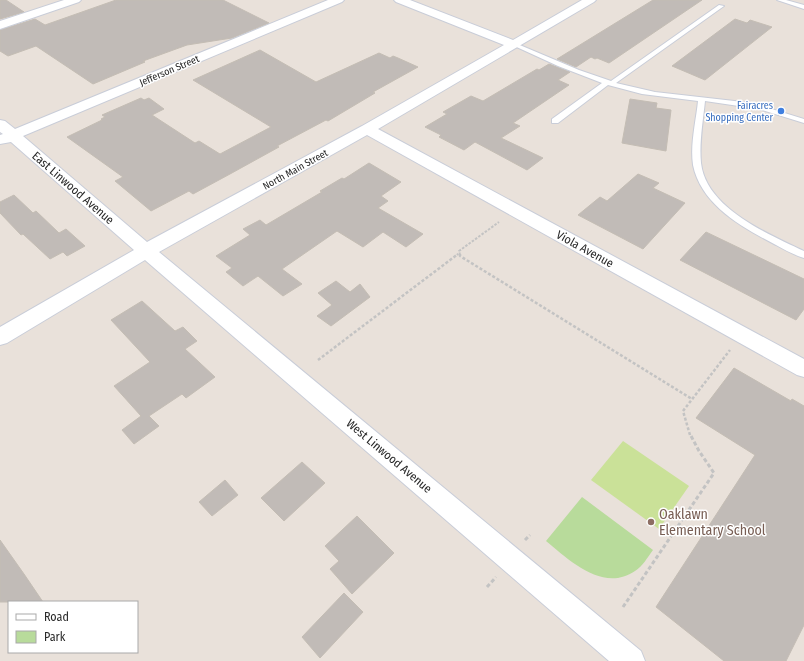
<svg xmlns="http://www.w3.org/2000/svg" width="804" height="661" font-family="'Fira Sans Condensed',sans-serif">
<rect width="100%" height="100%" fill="#e9e1da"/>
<path fill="#b8db9b" d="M 582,497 L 653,550 C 647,558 643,566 635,571 C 603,593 569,560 546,541 Z"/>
<polygon fill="#cae198" points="623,441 689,486 659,529 591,480"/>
<g fill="#c1bbb7" stroke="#c4bdb4">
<polygon points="0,0 6,0 24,12 0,19"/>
<polygon points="116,0 223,0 269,23 232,38 187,45 143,61 145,62 93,84 36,46 8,56 0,51 0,30 35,19 45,25"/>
<polygon points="653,0 702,0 609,63 597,58 595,59 591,57 576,67 557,59"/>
<polygon points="735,19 747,23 750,20 772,27 705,80 672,66"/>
<polygon points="260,50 316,82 379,53 390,58 393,56 398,58 418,67 373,92 375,93 328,121 326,120 277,146 279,147 230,174 193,194 189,191 151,211 115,181 123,177 67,137 102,120 101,119 105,117 102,115 141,98 144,100 149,98 164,109 152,115 195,143 199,141 220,154 271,127 193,80"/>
<polygon points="549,64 570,72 558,80 569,85 513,123 520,126 501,138 543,158 527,170 475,142 464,150 439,137 441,135 425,127 447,114 443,112 471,96 483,101 537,69 539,70"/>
<polygon points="630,99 657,103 656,108 671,110 666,151 622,143"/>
<polygon points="369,163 401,182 381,196 388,201 378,208 423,234 406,247 383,232 363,247 337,231 282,269 302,284 283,296 258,276 243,286 226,272 232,268 216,256 250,235 243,229 260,220 266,225 322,192 320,191 342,178 344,179"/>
<polygon points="638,174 659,183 653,188 685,203 643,249 578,215 600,197 607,201"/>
<polygon points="14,195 33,213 36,211 59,233 66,229 85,246 67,256 63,252 50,259 23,234 21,235 0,213 0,202"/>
<polygon points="706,232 804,279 804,309 796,320 680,260"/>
<polygon points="336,281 350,292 360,284 370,297 331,326 317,316 332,305 318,293"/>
<polygon points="142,301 175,331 183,327 197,341 185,349 215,377 186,398 182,394 149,416 159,426 134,444 122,430 141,416 114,386 150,362 111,320"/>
<polygon points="734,368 791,401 792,399 804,406 804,625 786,661 724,661 656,607 755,455 696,418"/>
<polygon points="302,462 325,483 284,521 261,498"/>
<polygon points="225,480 238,495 212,516 199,502"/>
<polygon points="357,516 394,553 352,594 330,569 339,561 325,546"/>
<polygon points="0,540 24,574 43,602 0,602"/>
<polygon points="344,593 363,612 320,658 302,637"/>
</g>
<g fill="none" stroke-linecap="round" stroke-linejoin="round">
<defs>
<g id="service">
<polygon points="777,0 786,0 804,5 804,9"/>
<path d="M 719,5 L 724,6 L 616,83 L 655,92 L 752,103 L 804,119 L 804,123 L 759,109 L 705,101 C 703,121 699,143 701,163 C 706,208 768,234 804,251 L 804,258 C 794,255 785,250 776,245 C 743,228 701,205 693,165 C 690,144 696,121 698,101 L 642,94 L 608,85 L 558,123 L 552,123 L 552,119 L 602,83 L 558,66 L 510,44 L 515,43 L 579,70 L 611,81 Z"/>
</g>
<g id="minor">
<polygon points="64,0 81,0 79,2 0,29 0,21"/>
<polygon points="328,0 344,0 342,2 23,136 147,242 362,126 504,45 396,2 394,0 410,0 513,40 582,0 596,0 594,2 378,129 804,359 804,377 797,375 367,135 159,252 641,651 645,661 609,661 145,260 7,343 0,345 0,327 134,250 11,142 0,144 0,135 3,134 0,132 0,120 5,121 15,129"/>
</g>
</defs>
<use href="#service" stroke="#c9cdd8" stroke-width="2"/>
<use href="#minor" stroke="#c9cdd8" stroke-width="2"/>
<g stroke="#c3c3c3" stroke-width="2" stroke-dasharray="2.5 1.5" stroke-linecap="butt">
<polyline points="457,255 458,254"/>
<polyline points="460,255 459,251 499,222"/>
</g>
<g stroke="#c3c3c3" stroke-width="2.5" stroke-dasharray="3 2" stroke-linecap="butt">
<polyline points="460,254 460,256 692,399"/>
<polyline points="318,360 458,254"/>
<polyline points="690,435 683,411 730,350"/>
</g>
<g stroke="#c3c3c3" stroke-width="3" stroke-dasharray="4 2.5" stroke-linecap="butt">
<polyline points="525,540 530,535"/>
<polyline points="487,587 496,577"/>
<polyline points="623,607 714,473 699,451 690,434"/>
</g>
<use href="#service" fill="#fff" fill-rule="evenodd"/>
<use href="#minor" fill="#fff" fill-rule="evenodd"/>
</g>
<circle fill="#3f7fe0" stroke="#fff" stroke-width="1.5" cx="781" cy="111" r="4"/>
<circle fill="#8d6e63" stroke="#fff" stroke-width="1.5" cx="651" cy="522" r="4"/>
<g text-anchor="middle" stroke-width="3" stroke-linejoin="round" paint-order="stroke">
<g font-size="10" fill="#282828" stroke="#fff">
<text transform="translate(169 70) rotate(-23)" y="4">Jefferson Street</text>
<text transform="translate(295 169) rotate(-29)" y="4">North Main Street</text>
</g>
<g font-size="10" fill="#366cbe" stroke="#fff" text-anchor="end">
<text x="773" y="109">Fairacres<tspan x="773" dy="12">Shopping Center</tspan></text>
</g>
<g font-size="12" fill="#282828" stroke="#fff">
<text transform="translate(73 188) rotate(41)" y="4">East Linwood Avenue</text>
<text transform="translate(585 249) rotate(29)" y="4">Viola Avenue</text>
<text transform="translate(389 456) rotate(40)" y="4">West Linwood Avenue</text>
</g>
<g font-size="14" fill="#785e54" stroke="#fff" text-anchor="start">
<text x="659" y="519">Oaklawn<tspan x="659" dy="16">Elementary School</tspan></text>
</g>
</g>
<rect x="8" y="601" width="130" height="52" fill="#ffffff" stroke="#a9a9a9"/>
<rect x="16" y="614" width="20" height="6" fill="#ffffff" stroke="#a9a9a9"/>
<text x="44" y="621" font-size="12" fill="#282828">Road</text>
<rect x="16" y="631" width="20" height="12" fill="#b8db9b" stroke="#a9a9a9"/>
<text x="44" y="641" font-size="12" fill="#282828">Park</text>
</svg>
